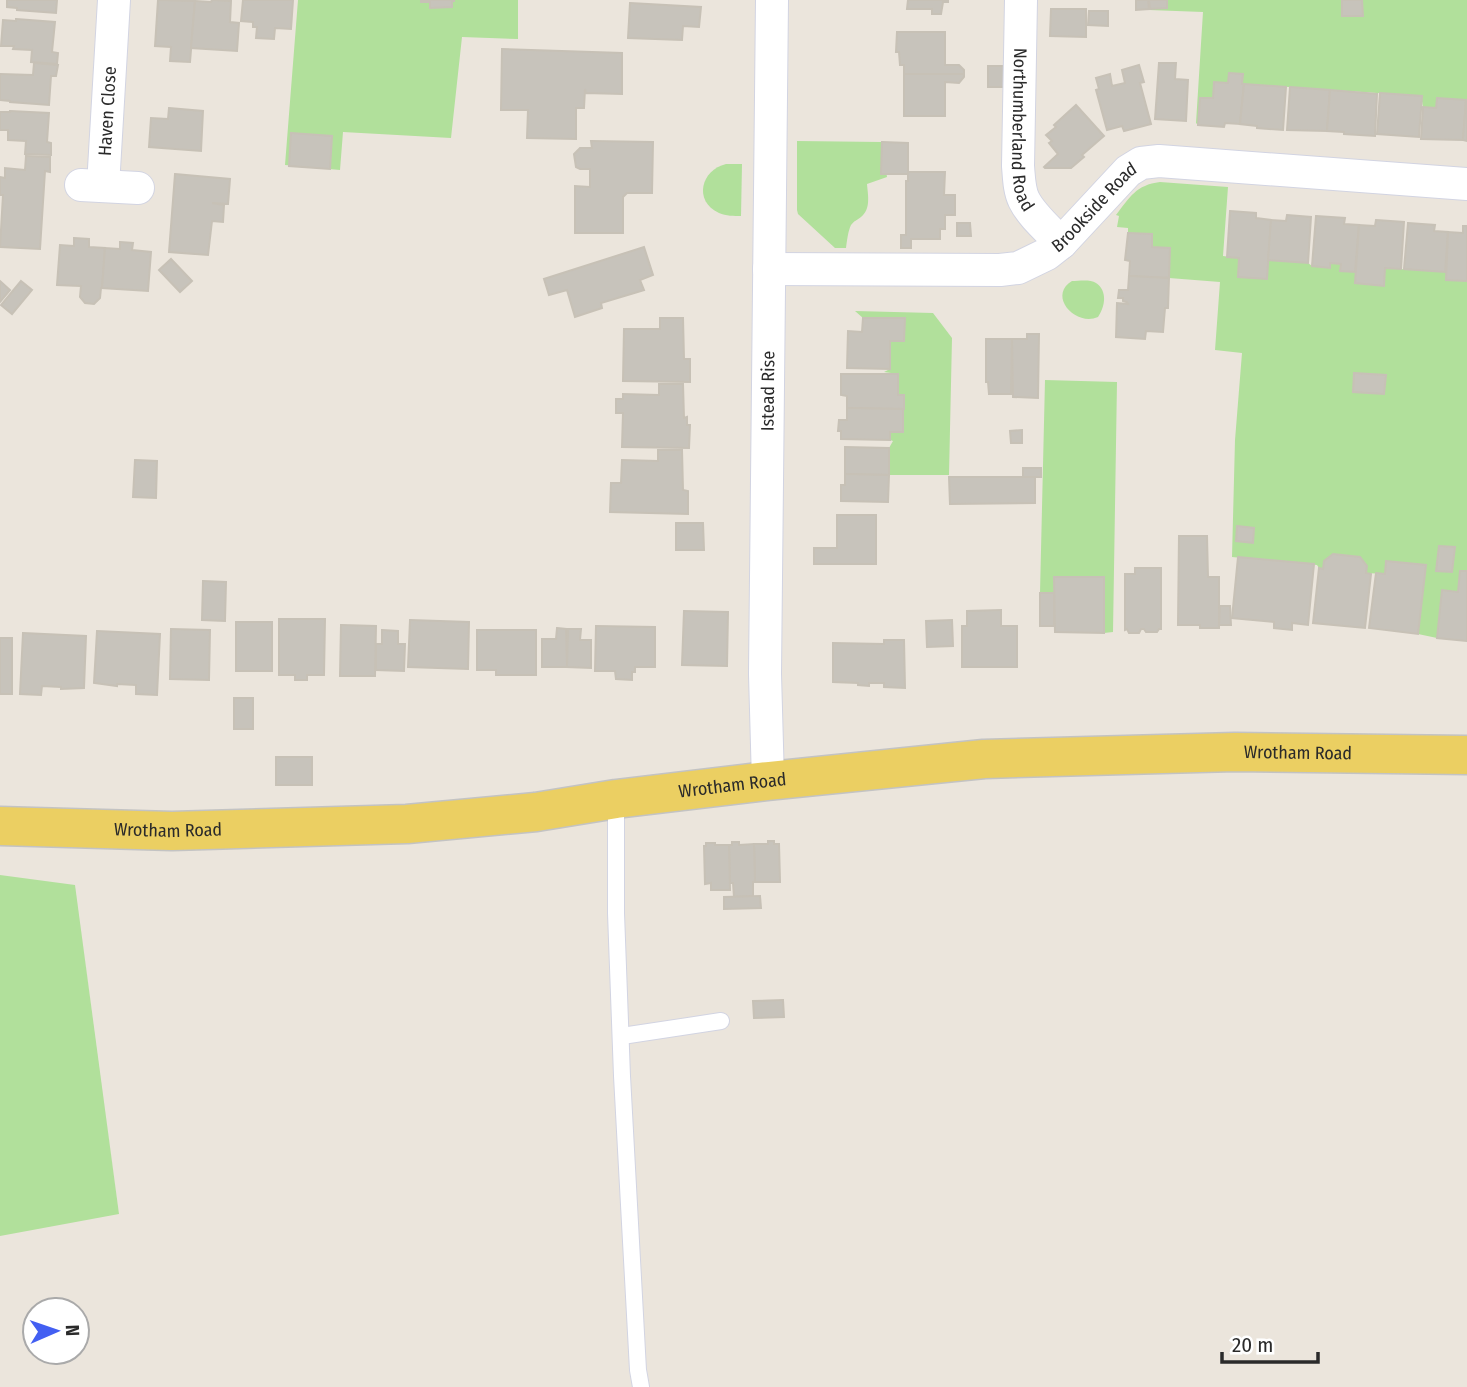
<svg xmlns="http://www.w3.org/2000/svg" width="1467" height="1387" font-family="'Fira Sans Condensed',sans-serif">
<rect width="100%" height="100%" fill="#ebe5dc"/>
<g fill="#b1e09b">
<polygon points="298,0 421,0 421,2 430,2 431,8 452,7 452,1 454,0 518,0 518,39 462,37 451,138 343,132 340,170 285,165"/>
<polygon points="1149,0 1467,0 1467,100 1437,98 1436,108 1423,107 1421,96 1244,84 1242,84 1243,74 1229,73 1228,83 1214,82 1213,98 1200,98 1198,125 1196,123 1203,12 1149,10"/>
<path d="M 797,141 L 882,142 L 887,177 L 867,184 C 868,196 871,209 861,217 C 856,221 855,220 851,225 C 848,231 847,241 846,248 L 835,248 L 798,214 L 797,210 Z"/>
<path d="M 726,164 L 742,164 L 741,216 C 734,216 726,216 719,213 C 693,201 701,170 726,164 Z"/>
<path d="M 1160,182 L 1228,187 L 1223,256 L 1239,258 L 1238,277 L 1266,279 L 1268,260 L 1308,263 L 1312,266 L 1329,268 L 1330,263 L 1341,264 L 1341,271 L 1355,272 L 1357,265 L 1356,283 L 1383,286 L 1385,268 L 1447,272 L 1446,280 L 1467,281 L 1467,571 L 1460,571 L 1458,592 L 1442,590 L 1437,638 L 1418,634 L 1426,566 L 1386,561 L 1385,574 L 1366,573 L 1367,566 L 1360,557 L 1333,554 L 1324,561 L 1323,569 L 1319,568 L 1317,565 L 1232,557 L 1235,440 L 1242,353 L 1215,350 L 1220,282 L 1169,278 L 1170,249 L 1152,247 L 1152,234 L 1128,233 L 1128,228 L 1117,227 L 1119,216 L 1116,215 C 1130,197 1136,185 1160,182 Z"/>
<path d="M 1072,281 C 1079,281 1090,279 1096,283 C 1108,291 1105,307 1098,317 C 1076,327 1047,296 1072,281 Z"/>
<polygon points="855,311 933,313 952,338 949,475 889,475 889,448 893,441 890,440 890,432 903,432 904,396 898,395 898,374 884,372 890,369 890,341 904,341 905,319 863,318"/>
<polygon points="1045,380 1117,382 1113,632 1104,633 1104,577 1054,578 1054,593 1040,593"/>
<polygon points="0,875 75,885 119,1214 0,1236"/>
</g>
<g fill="#c7c3bb" stroke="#c7c1b6" stroke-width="2">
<polygon points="7,0 57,0 56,13 17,10 17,8 7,7"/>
<polygon points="158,0 195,1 190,62 170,61 171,47 155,46"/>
<polygon points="212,0 231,1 230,22 239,23 237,51 191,48 195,1 211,2"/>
<polygon points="243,0 293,0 291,29 275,28 274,39 256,38 257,27 253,27 253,22 241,21"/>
<polygon points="421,0 454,0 454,1 452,1 452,7 430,8 430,2 421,2"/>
<polygon points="908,0 948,0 948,2 943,2 941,14 932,14 932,9 907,9"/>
<polygon points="1136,0 1148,0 1149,9 1136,10"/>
<polygon points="1149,0 1167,0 1167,8 1150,9"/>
<polygon points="1342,0 1362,0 1363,16 1342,16"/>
<polygon points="630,3 701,7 699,27 683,26 682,40 628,38"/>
<polygon points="1051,9 1086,9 1086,37 1050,36"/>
<polygon points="1089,11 1108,11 1108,26 1088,25"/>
<polygon points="16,19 55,22 52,52 58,53 57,64 31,62 32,50 13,49 14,46 1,46 3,20 16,21"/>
<polygon points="897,32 945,32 945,65 959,65 964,70 964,74 904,74 904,65 900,65 899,52 896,52"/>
<polygon points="502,49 622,53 622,94 586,93 585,89 584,108 576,108 576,139 527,138 528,110 501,110"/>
<polygon points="34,63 58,65 56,76 51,76 49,105 10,102 10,101 0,100 0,74 33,75"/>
<polygon points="1159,63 1176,63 1175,79 1188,80 1186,121 1155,119"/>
<polygon points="1139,65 1144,82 1140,83 1151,124 1124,131 1122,126 1107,130 1096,90 1099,89 1096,78 1110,74 1112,86 1125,83 1122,70"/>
<rect x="988" y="66" width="17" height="21"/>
<polygon points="1229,73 1243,74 1242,84 1244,84 1240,124 1225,123 1224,127 1198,125 1200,98 1213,98 1214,82 1228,83"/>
<polygon points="904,74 964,74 964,77 959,83 945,82 945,116 904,116"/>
<polygon points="1244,84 1286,87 1283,130 1257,128 1257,126 1240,124"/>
<polygon points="1290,87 1330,90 1327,131 1287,130"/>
<polygon points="1330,90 1377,94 1375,136 1344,134 1344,132 1327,131"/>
<polygon points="1380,93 1422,96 1419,137 1377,134"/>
<polygon points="1437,98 1466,100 1463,140 1421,139 1423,107 1436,108"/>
<polygon points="1466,100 1467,100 1467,141 1463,140"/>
<polygon points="1076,105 1104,136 1082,155 1084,157 1071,168 1045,168 1044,167 1058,154 1049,143 1052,141 1046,135 1056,127 1054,125"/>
<polygon points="169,108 203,111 201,151 149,147 151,118 168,119"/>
<polygon points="10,111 49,113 47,142 51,143 51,155 25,154 26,141 8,140 8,130 0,130 0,112 10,112"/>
<polygon points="291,133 332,136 330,169 289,166"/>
<polygon points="591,141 653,142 652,193 627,193 623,197 623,233 575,233 575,186 590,187 590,169 580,169 576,167 574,154 580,148 592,148"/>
<polygon points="882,142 908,143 908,174 881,174"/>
<polygon points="26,156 50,157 50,172 45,171 40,249 0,247 3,195 0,195 0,177 5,178 5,168 25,170"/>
<polygon points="908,172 945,172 944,195 955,195 955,215 945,215 945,229 940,229 940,239 911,239 911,248 901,248 901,235 906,235 906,181 908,181"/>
<polygon points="175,174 230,179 228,204 212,203 224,205 223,222 212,221 208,255 169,252"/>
<polygon points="1230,211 1256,213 1256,218 1271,220 1267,279 1238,277 1239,258 1227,257"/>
<polygon points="1287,215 1311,217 1308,263 1268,260 1271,220 1286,221"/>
<polygon points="1316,216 1345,218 1344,224 1359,225 1355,272 1340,271 1341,264 1330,263 1330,268 1312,266"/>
<polygon points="1376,220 1404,222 1401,269 1385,268 1384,286 1355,283 1359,225 1375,226"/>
<polygon points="957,223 970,223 971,236 957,236"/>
<polygon points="1408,223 1435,225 1434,231 1448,232 1445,272 1404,269"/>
<polygon points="1463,226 1467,226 1467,281 1446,280 1448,232 1463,233"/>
<polygon points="1128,233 1152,234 1152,247 1170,248 1169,278 1129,276 1130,261 1125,260"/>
<polygon points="74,238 89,239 89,247 105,248 102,288 101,288 100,298 94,304 85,303 80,297 81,286 57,285 60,245 74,246"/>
<polygon points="120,242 133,243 132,250 151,252 148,291 102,288 105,248 120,249"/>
<polygon points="644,247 653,275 640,280 644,290 601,303 602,308 575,317 567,290 549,295 544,279"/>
<polygon points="171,259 192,281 180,292 159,270"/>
<polygon points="1129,276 1169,278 1168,308 1165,308 1163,332 1146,331 1145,339 1116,337 1117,303 1128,304 1127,302 1123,301 1123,298 1118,298 1119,290 1128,290"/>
<polygon points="0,281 10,290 0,302"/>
<polygon points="21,281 32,290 12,314 1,305"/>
<polygon points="660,318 683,318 684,359 690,359 690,382 623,381 624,329 660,329"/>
<polygon points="863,318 905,318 904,341 890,341 890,369 847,368 848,331 862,332"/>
<polygon points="1027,334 1039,334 1038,398 1013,397 1012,339 1027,339"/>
<polygon points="986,339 1012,339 1011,394 989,394 988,382 986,382"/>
<polygon points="1354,373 1386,375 1384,394 1353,392"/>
<polygon points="841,374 898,374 898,395 904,395 904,409 847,408 847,396 841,395"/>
<polygon points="659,384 683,384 684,418 687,417 687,425 690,425 689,448 622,447 623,413 616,413 616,399 623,399 623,394 659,395"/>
<polygon points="847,408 903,409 903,432 890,432 890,440 841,439 841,431 838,431 839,420 847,420"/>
<polygon points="1022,430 1022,443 1011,443 1010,431"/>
<polygon points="845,447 889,448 889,475 845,474"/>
<polygon points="658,450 682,450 683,490 688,491 688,514 610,512 611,483 621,483 622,460 658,461"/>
<polygon points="135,460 157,461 156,498 133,497"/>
<rect x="1023" y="468" width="18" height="9"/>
<polygon points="845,474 889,475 888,502 841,501 841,485 845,485"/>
<polygon points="949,477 1035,477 1035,503 950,504"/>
<polygon points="837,515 876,515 876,564 814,564 814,548 837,548"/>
<polygon points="676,523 703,523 704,550 676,550"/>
<polygon points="1237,526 1254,528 1253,543 1236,541"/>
<polygon points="1179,536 1207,536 1208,577 1219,577 1219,628 1200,628 1200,625 1178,625"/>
<polygon points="1439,546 1455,547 1452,572 1436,571"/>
<polygon points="1333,554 1360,557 1367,566 1366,573 1371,574 1365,628 1313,623 1319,568 1323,569 1324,561"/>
<polygon points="1238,557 1314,564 1308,625 1292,623 1292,630 1274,628 1274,622 1232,618"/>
<polygon points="1386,561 1426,565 1418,634 1369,628 1376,573 1385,574"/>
<polygon points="1135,568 1161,568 1161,629 1159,629 1157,632 1146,632 1144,629 1141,629 1139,633 1129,633 1127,629 1125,630 1125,574 1135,574"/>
<polygon points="1460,571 1467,571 1467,641 1437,638 1442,590 1458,592"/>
<polygon points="1054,577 1104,577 1104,633 1055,632"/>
<polygon points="203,581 226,582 225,621 202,620"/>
<rect x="1040" y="593" width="14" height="33"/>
<polygon points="1220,606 1230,606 1231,625 1219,625"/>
<polygon points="1001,610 1001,626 1017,626 1017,667 962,667 962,626 967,626 967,611"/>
<polygon points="684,611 728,612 727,666 682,665"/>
<polygon points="279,619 325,619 324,675 307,675 307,680 295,680 295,675 279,675"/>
<polygon points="410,620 469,622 468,669 408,667"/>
<polygon points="952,620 953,646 927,647 926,621"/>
<rect x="236" y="622" width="36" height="49"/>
<polygon points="341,625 376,626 375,676 340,676"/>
<polygon points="596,626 655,627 655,667 635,667 635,672 632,672 632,680 616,679 615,671 595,671"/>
<polygon points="557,628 566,629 567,667 542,667 542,639 556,639"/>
<polygon points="171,629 210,630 209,680 170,679"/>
<polygon points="568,629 581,629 580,640 591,640 591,668 567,667"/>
<polygon points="382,630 398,631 398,644 405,644 404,671 376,670 376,644 382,644"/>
<polygon points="477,630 536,630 536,675 496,675 496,670 477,670"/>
<polygon points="97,631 160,634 157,695 136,694 136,685 117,684 117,686 94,683"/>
<polygon points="23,633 86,636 84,688 61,689 61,687 42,686 41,695 20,694"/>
<rect x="0" y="638" width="12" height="56"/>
<polygon points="884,640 904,640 905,688 884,687 884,683 869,683 869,686 858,685 858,683 833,682 833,643 884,644"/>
<rect x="234" y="698" width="19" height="31"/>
<rect x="276" y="757" width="36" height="28"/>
<polygon points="768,841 774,841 774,844 779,844 780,882 755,882 754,844 768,844"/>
<polygon points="732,842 739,842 739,845 754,844 755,882 753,882 753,896 734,897 733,883 730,883 729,845 732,845"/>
<polygon points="706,843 715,843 715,845 729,845 730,890 711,890 711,883 705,884 704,846 706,846"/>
<polygon points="760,896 761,908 724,909 724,897"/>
<polygon points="783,1000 784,1017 754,1018 753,1001"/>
</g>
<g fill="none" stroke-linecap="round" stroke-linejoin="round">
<defs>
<g id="service">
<polyline points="616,799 616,913 622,1076 638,1370 641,1387"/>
<polyline points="622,1036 721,1021"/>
</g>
<g id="minor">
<path id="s1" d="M 1021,0 L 1018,166 C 1019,177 1019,190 1024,200 C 1032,216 1049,230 1061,243"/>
<polyline points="81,185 138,188"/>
<path id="s2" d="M 103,186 L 114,0"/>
<path id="s3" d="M 769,269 L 1000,270 L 1018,268 L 1047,254 L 1061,243 L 1128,171 L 1141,163 L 1159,161 L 1467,184"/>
<path id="s4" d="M 768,781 L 765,674 L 772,0"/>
</g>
<g id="primary">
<path id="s5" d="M 0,826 L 172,831 L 407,824 L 536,812 L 616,799 L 768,781 L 984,759 L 1235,752 L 1467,755"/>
</g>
</defs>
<use href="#service" stroke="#d2d4e2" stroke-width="18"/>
<use href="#minor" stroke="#d2d4e2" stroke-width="34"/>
<use href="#primary" stroke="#c3c3c3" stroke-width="41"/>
<use href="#service" stroke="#fff" stroke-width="16"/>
<use href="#minor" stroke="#fff" stroke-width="32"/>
<use href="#primary" stroke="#ebcf62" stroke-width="38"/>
</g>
<g text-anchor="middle" stroke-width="6" stroke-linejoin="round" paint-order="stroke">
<g font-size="18" fill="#2a2a2a" stroke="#fff">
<text dy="6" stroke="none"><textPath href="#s2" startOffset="75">Haven Close</textPath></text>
<text dy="6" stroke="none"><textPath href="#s1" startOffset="130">Northumberland Road</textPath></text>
<text dy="6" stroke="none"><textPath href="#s3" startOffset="348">Brookside Road</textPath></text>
<text dy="6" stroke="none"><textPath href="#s4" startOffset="390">Istead Rise</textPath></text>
<text dy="6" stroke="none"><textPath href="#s5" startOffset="1302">Wrotham Road</textPath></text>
<text dy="6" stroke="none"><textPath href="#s5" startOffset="735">Wrotham Road</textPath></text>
<text dy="6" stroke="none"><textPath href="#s5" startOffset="168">Wrotham Road</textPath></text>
</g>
</g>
<g transform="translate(56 1331) rotate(88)"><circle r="33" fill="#ffffff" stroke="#aaaaaa" stroke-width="2"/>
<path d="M0-5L12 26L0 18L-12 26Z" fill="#435ff2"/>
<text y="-10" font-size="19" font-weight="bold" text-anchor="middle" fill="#2a2a2a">N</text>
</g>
<path d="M1222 1352v10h96v-10" fill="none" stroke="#2a2a2a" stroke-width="3.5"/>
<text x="1232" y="1352" font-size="21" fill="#2a2a2a" stroke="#ffffff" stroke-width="5" paint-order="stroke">20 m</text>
</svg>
